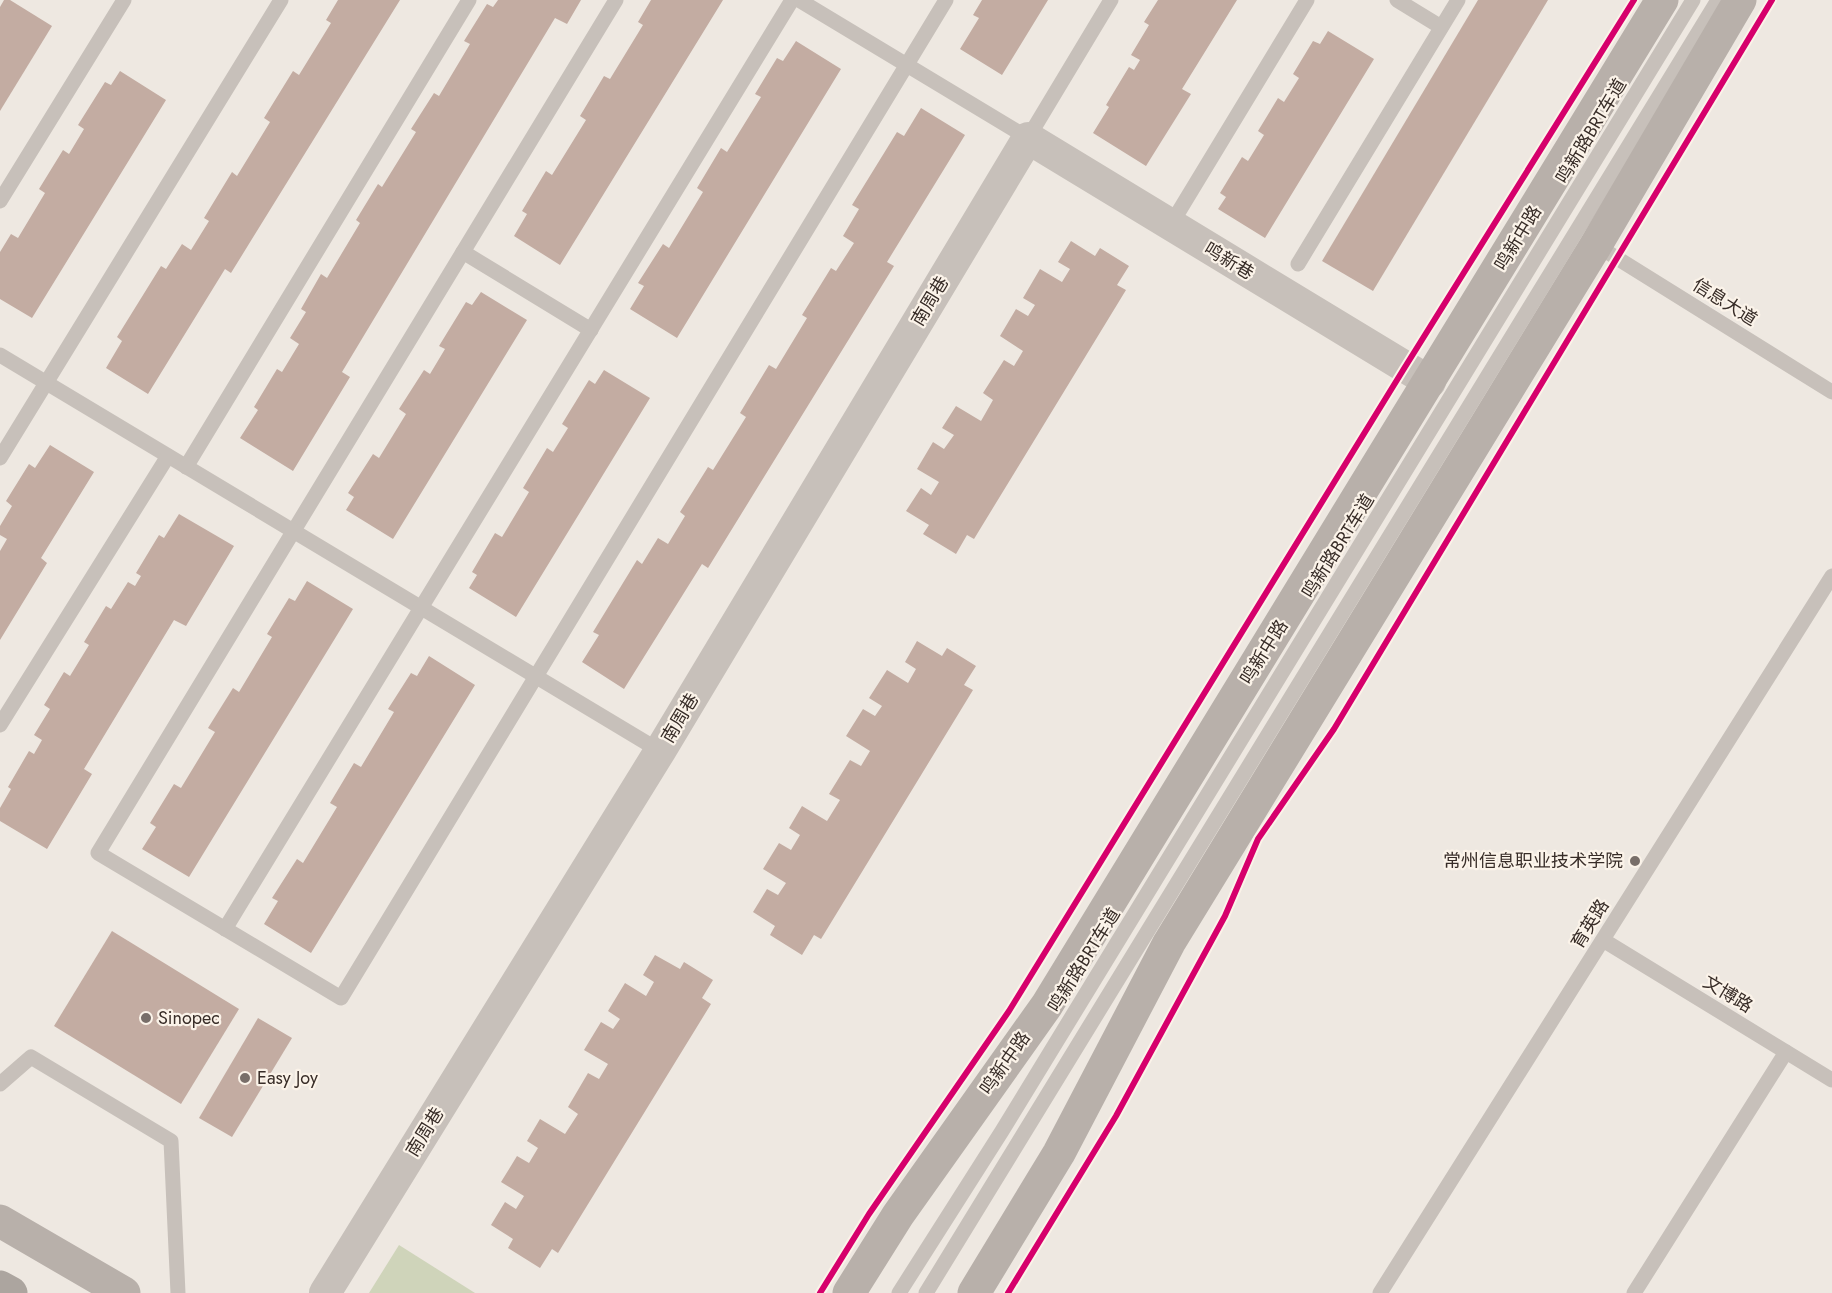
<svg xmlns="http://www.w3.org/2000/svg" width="1832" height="1293" font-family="Jost,'Noto Sans SC',sans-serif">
<rect width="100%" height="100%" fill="#eee8e1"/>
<polygon fill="#cfd4ba" points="399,1245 475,1293 369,1293"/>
<g fill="#c3aca2">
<polygon points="4,0 10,0 52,26 0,111 0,7"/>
<polygon points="338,0 400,0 231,273 225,269 148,394 106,368 122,341 117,337 161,266 166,269 182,244 191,250 209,221 204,218 232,172 237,176 270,122 264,118 293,71 299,75 331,23 326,20"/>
<polygon points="498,0 581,0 567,24 555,18 342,372 350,377 293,471 240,438 258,410 254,407 277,369 282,372 299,344 290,338 306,312 301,309 321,274 327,278 360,223 356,220 378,184 382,187 416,132 411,129 434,93 439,96 470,44 464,41 487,4 493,7"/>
<polygon points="651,0 723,0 560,265 514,236 527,214 522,211 546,171 552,175 586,120 580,116 604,76 610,79 643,25 638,22"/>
<polygon points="982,0 1048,0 1002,75 960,49 979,18 973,15"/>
<polygon points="1158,0 1237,0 1182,89 1191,94 1146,166 1093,133 1109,107 1106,105 1129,67 1134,70 1140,60 1131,55 1149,25 1144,22"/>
<polygon points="1478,0 1548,0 1373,291 1322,261"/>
<polygon points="1328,31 1374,59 1265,238 1218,209 1226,197 1220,193 1242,157 1248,161 1264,135 1258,131 1278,98 1284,102 1299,78 1293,74 1313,41 1320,44"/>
<polygon points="796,41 841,69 677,338 630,309 644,286 638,283 663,244 669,248 703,192 697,188 721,148 727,152 761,97 755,94 777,58 783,61"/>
<polygon points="120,71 166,100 32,318 0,299 0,252 11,234 18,238 45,193 39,189 63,150 69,154 84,129 78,125 105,82 111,85"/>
<polygon points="921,108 965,135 887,262 894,266 708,568 702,564 624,689 582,662 599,635 593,632 637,560 642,564 658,538 668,544 685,516 680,512 708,467 713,470 746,417 740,413 769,365 776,369 807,318 802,315 831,268 836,271 854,243 843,236 859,209 852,205 897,132 904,136"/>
<polygon points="1071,241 1095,256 1100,248 1129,266 1117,285 1126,290 974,539 967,535 956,554 923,534 929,525 906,511 921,488 931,495 939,482 917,469 933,442 944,449 954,435 942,428 956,406 981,421 993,400 983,393 1004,360 1014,366 1023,351 1000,336 1016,309 1028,316 1035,305 1023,298 1040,269 1062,282 1070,269 1058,262"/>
<polygon points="481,292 527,320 393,539 346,510 354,497 348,493 373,454 379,458 406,414 399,409 424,370 430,374 445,349 439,346 466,302 472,305"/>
<polygon points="604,370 650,398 516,617 469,588 477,575 472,572 495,533 502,537 529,492 523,488 547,448 553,452 568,428 562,424 589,380 595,384"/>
<polygon points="50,445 94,472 41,558 47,563 0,640 0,551 7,539 0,535 0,526 12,506 6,501 29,464 35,468"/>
<polygon points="179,514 234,546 186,626 174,620 84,769 92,774 47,849 0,821 0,808 11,789 8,787 29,751 34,754 42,740 34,735 50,709 44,705 64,672 70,676 89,645 84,642 106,606 111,609 128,582 135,586 141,576 136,573 159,535 164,538"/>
<polygon points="307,581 353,609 189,877 142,849 156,827 150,823 174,784 181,788 215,732 208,728 233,688 239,692 272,637 267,634 289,598 295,601"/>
<polygon points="917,641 942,656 947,648 976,666 964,685 973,690 821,939 814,935 802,955 770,935 775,926 753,912 767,889 778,895 786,883 763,869 779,843 791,850 800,835 789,828 802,806 827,821 840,800 829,794 850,760 861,766 870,751 846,736 863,709 875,716 882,706 869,698 887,670 908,683 916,669 905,662"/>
<polygon points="429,656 475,685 311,953 264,924 278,901 272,898 297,859 303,863 337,807 330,803 354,763 361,767 394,712 388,709 411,673 417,676"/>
<polygon points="112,931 239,1009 181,1104 54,1026"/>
<polygon points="655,955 680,969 684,962 713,980 702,998 711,1004 558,1253 552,1249 540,1268 508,1248 513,1239 491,1225 505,1202 516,1209 524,1196 501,1182 517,1156 529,1163 538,1148 527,1141 540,1119 565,1134 578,1114 568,1107 588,1073 599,1079 608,1064 584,1050 601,1022 613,1029 620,1019 608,1011 625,983 646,996 654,982 643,975"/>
<polygon points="258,1018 292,1038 232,1137 199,1118"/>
</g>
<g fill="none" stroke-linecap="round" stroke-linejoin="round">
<g stroke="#c7c0ba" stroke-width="15">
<polyline points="616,0 98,853 341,998 946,0"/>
<polyline points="799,0 1028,138 1111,0"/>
<polyline points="1397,0 1441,27"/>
<polyline points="0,201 124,0"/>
<polyline points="1170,226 1307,0"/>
<polyline points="1596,245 1832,392"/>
<polyline points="463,252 591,330"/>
<polyline points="1298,264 1458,0"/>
<polyline points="0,355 660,751"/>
<polyline points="0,458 281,0"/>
<polyline points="186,467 469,0"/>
<polyline points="0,725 168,456"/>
<polyline points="225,929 792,0"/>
<polyline points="1603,940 1832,1080"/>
<polyline points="0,1084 31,1057 171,1141 178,1293"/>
<polyline points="899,1293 1002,1131 1693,0"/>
<polyline points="926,1293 1718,0"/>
<polyline points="1380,1293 1832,576"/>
<polyline points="1634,1293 1786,1052"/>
</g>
<polyline stroke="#c7c0ba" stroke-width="32" points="325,1293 660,751 1028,138 1430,382"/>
<g stroke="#b8b0aa" stroke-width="33">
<polyline points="0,1221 124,1293"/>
<polyline points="849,1293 898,1215 1047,1005 1662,0"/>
<polyline points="974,1293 1059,1153 1169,943 1596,245 1740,0"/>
</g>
<polyline stroke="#aca59f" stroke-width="33" points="0,1287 11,1293"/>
<defs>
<g id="cycleway">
<polyline points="820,1293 869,1214 1009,1011 1405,367 1634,0"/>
<polyline points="1008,1293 1116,1116 1225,916 1258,839 1334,729 1772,0"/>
</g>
</defs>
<use href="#cycleway" stroke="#fbf3e9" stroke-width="10"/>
<use href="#cycleway" stroke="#d6006c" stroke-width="6"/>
</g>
<g fill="#786e69" stroke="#fbf3e9" stroke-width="2">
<circle cx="1635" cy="861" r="6"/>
<circle cx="146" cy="1018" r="6"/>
<circle cx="245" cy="1078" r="6"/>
</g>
<g text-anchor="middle" stroke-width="4.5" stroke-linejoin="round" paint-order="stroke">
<g font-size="18" fill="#382d28" stroke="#fbf3e9">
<text transform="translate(1591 131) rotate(-59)" y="6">鸣新路BRT车道</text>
<text transform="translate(1518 238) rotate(-59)" y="6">鸣新中路</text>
<text transform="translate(1229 261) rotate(31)" y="6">鸣新巷</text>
<text transform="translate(930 301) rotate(-59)" y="6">南周巷</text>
<text transform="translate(1725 302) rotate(32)" y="6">信息大道</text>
<text transform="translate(1338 546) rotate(-58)" y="6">鸣新路BRT车道</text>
<text transform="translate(1264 652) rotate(-58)" y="6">鸣新中路</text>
<text transform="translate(680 718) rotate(-59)" y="6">南周巷</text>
<text transform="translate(1590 924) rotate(-58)" y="6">育英路</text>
<text transform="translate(1084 960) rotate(-58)" y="6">鸣新路BRT车道</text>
<text transform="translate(1728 994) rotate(31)" y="6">文博路</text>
<text transform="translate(1005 1063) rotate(-55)" y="6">鸣新中路</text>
<text transform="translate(425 1132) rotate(-58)" y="6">南周巷</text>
</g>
<g font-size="18" fill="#382d28" stroke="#fbf3e9" text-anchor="start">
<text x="1623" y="867" text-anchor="end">常州信息职业技术学院</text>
<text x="158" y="1024">Sinopec</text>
<text x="257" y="1084">Easy Joy</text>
</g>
</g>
</svg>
